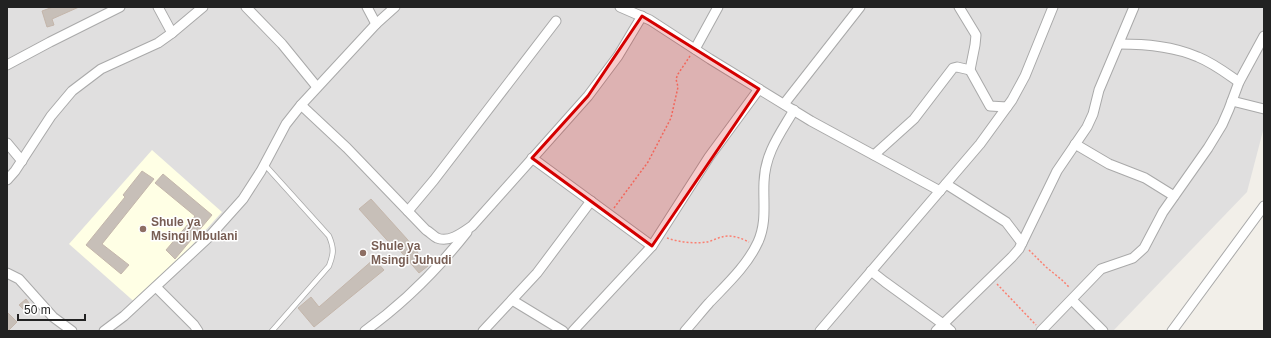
<svg xmlns="http://www.w3.org/2000/svg" width="1271" height="338" font-family="Arial,sans-serif">
<rect width="100%" height="100%" fill="#f2efe9"/>
<polygon fill="#e0dfdf" points="7,7 1264,7 1264,127 1247,192 1113,331 7,331"/>
<polygon fill="#ffffe5" points="152,150 222,212 138,305 69,244"/>
<g fill="#c7bfb8" stroke="#c4b6ab">
<polygon points="53,7 79,7 52,19 54,25 47,27 42,11"/>
<polygon points="142,171 154,179 102,244 129,265 121,274 86,245 125,197 123,195"/>
<polygon points="163,174 212,215 175,259 166,250 195,216 155,183"/>
<polygon points="371,199 407,239 428,266 419,273 396,246 394,248 359,209"/>
<polygon points="374,259 384,270 314,327 298,308 311,297 319,307"/>
<polygon points="26,299 32,307 26,312 19,305"/>
<polygon points="7,312 17,322 8,331 7,331"/>
</g>
<g fill="none" stroke-linecap="round" stroke-linejoin="round">
<defs>
<path id="lane" d="M 265,165 L 329,236 C 334,248 334,253 329,266 L 272,331"/>
<g id="street">
<polyline points="158,7 172,33"/>
<polyline points="246,7 282,44 317,87"/>
<polyline points="367,7 376,24"/>
<polyline points="620,7 650,20 710,59 811,121 940,191"/>
<polyline points="959,7 976,35 975,45 970,70 990,106 1007,107"/>
<path d="M 1119,44 C 1146,44 1173,46 1198,57 C 1213,63 1226,73 1239,82"/>
<polyline points="695,49 718,7"/>
<polyline points="7,65 50,42 120,7"/>
<polyline points="1232,101 1264,109"/>
<polyline points="784,104 860,7"/>
<path d="M 301,105 L 347,148 L 426,230 C 430,232 433,236 437,238 C 449,243 462,233 472,226 L 588,96 L 618,56 L 642,16"/>
<polyline points="7,143 22,161"/>
<polyline points="1075,144 1109,164 1145,178 1174,196"/>
<polyline points="874,155 914,119 953,68 957,67 970,70"/>
<polyline points="532,158 652,246"/>
<polyline points="7,180 15,171 51,116 72,91 101,69 158,43 172,33 203,7"/>
<polyline points="946,184 1006,222 1022,243"/>
<polyline points="408,211 434,180 556,21"/>
<polyline points="871,271 885,282 943,324 951,331"/>
<polyline points="7,273 19,279 53,317 72,331"/>
<polyline points="156,287 194,325 198,331"/>
<polyline points="512,300 563,331"/>
<polyline points="1072,300 1103,331"/>
<polyline points="104,331 124,316 208,238 243,199 261,171 286,124 301,105 376,24 395,7"/>
<path d="M 365,331 C 404,303 437,270 467,232"/>
<polyline points="483,331 537,273 591,201"/>
<polyline points="573,331 652,246 709,157 759,89"/>
<path d="M 685,331 C 693,322 701,312 709,303 C 726,285 747,266 758,242 C 767,222 763,203 764,182 C 765,153 780,134 794,110"/>
<polyline points="820,331 980,144 1012,100 1025,76 1053,7"/>
<polyline points="936,331 1012,257 1019,249 1057,171 1087,127 1093,114 1099,90 1134,7"/>
<polyline points="1041,331 1101,269 1133,258 1144,248 1163,212 1208,148 1222,125 1229,109 1239,82 1264,36"/>
<polyline points="1172,331 1264,206"/>
</g>
</defs>
<use href="#lane" stroke="#a9a9a9" stroke-width="6"/>
<use href="#street" stroke="#a9a9a9" stroke-width="11"/>
<g stroke="#fa8072" stroke-width="1.5" stroke-dasharray="2 2" stroke-linecap="butt">
<polyline points="614,208 648,162 671,118 678,87 676,79 678,74 690,56"/>
<path d="M 667,238 C 679,242 694,244 707,242 C 712,241 717,238 722,237 C 730,234 741,238 749,242"/>
<polyline points="1029,250 1046,267 1062,280 1070,288"/>
<polyline points="997,284 1036,325"/>
</g>
<use href="#lane" stroke="#fff" stroke-width="4.5"/>
<use href="#street" stroke="#fff" stroke-width="9"/>
</g>
<path fill="#d40000" fill-opacity="0.2" stroke="#d40000" stroke-width="3" stroke-linejoin="round" d="M 642,16 L 759,89 L 652,246 L 532,158 L 588,96 Z"/>
<g fill="#8d6e63" stroke="#fff" stroke-width="1.5">
<circle cx="143" cy="229" r="4"/>
<circle cx="363" cy="253" r="4"/>
</g>
<g text-anchor="middle" stroke-width="3" stroke-linejoin="round" paint-order="stroke">
<g font-size="12" font-weight="bold" fill="#785e54" stroke="#fff" text-anchor="start">
<text x="151" y="226">Shule ya<tspan x="151" dy="14">Msingi Mbulani</tspan></text>
<text x="371" y="250">Shule ya<tspan x="371" dy="14">Msingi Juhudi</tspan></text>
</g>
</g>
<rect width="1271" height="338" fill="none" stroke="#222222" stroke-width="16"/>
<path d="M18 314v6h67v-6" fill="none" stroke="#222222" stroke-width="2"/>
<text x="24" y="314" font-size="12" fill="#222222" stroke="#ffffff" stroke-width="3" paint-order="stroke">50 m</text>
</svg>
